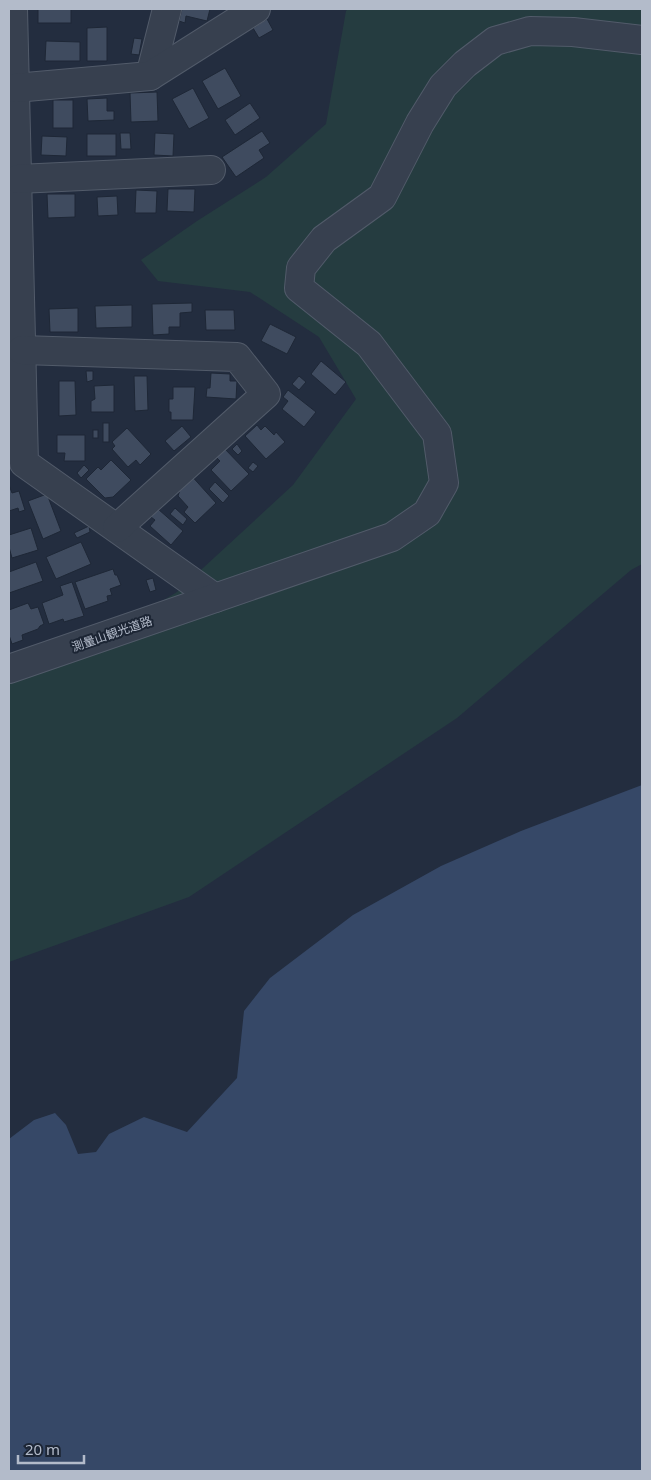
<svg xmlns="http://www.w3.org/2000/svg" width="651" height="1480" font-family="'Noto Sans','Noto Sans JP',sans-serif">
<rect width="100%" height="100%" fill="#232d3f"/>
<polygon fill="#253c40" points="348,9 642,9 642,564 631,570 457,718 189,897 9,962 9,683 48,670 177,592 293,485 356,399 319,337 250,292 158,281 141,260 197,221 266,177 326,124 346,11"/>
<polygon fill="#364867" points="642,785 642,1471 9,1471 9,1139 34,1120 55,1113 66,1125 78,1154 96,1152 109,1134 144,1117 187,1132 237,1078 244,1011 270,978 353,915 441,866 521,831"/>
<g fill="#3f4b5f" stroke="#1e2736">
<rect x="38" y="9" width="33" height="14"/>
<polygon points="182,9 210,9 207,21 186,16 185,23 179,21"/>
<polygon points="267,19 273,30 259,38 253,28"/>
<polygon points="107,27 107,61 87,61 87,28"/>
<polygon points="134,38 142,39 139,55 131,54"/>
<polygon points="46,41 80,42 80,61 45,61"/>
<polygon points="225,68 241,96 218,109 202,81"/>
<polygon points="193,88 209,118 189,129 172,99"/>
<polygon points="157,92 158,121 131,122 130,93"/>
<polygon points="107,98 107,111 114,111 114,120 88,121 87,99"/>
<rect x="53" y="100" width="20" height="28"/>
<polygon points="250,103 260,118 235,135 225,120"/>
<polygon points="262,131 270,143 259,150 264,158 236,177 222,157"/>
<polygon points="120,133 130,133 131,149 121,149"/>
<polygon points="155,133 174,134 173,156 154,155"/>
<rect x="87" y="134" width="29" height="22"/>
<polygon points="42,136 67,137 66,156 41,155"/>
<polygon points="168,189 195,189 194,212 167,211"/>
<polygon points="136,190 157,191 156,213 135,213"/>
<polygon points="47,194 75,194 75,217 48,218"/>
<polygon points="117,196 118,215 98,216 97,197"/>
<polygon points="192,303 192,312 180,313 180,327 169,327 169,334 153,335 152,304"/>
<polygon points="132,305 132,327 96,328 95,306"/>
<polygon points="78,308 78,332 50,332 49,309"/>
<polygon points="205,310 234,310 235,330 206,330"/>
<polygon points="270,324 296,337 287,354 261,341"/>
<polygon points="321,361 346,382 335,395 311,374"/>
<polygon points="86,371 93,371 93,380 87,382"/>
<polygon points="211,373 230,374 230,381 237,381 236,399 206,397 207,388 210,388"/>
<polygon points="134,376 147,376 148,410 135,411"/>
<polygon points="299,376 306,382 299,390 292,384"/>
<polygon points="59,381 75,381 76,415 59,416"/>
<polygon points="114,385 114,412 91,412 91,401 95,399 94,386"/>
<polygon points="173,387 195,387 193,420 171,420 171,412 169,412 169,399 173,399"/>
<polygon points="288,390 316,412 304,427 282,409 288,401 283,397"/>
<rect x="103" y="423" width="6" height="19"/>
<polygon points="257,425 261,430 265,426 274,435 276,432 285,442 266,459 245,436"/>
<polygon points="182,426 191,437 174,451 165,441"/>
<polygon points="127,428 151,454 140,465 136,460 128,467 112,449 115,446 112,442"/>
<rect x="93" y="430" width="5" height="8"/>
<polygon points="57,435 85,435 85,461 64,461 65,453 57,453"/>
<polygon points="237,444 242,451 238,455 232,449"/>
<polygon points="224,448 249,474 231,491 211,470 220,461 215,456"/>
<polygon points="111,460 131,480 113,497 105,498 86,479 98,467 101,470"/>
<polygon points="253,462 258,466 253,472 248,468"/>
<polygon points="84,465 89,470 81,478 77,473"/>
<polygon points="189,473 216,503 195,523 184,512 188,507 178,496 180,490 176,485"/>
<polygon points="215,482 229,496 223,503 209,489"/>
<polygon points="9,485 12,493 19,491 25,510 19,512 18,508 9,511"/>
<polygon points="47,494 61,531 43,539 28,501"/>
<polygon points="175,508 187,519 183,525 170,514"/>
<polygon points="158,509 183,531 171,545 150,526 155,520 151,517"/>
<polygon points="89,526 90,532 77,538 74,533"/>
<polygon points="31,528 38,550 12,558 9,547 9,535"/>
<polygon points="81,542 91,564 56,579 46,557"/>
<polygon points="36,562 43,581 9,593 9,572"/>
<polygon points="113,569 115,575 117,575 121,585 110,589 112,595 107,596 108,601 85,609 75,582"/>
<polygon points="153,578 156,590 150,592 146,580"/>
<polygon points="72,582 84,616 64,622 63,619 49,624 42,603 63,595 60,586"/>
<polygon points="28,603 31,609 38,607 44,624 40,626 38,629 22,635 23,640 12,644 9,635 9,610"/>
</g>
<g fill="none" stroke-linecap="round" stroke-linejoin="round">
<defs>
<g id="minor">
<polyline points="13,9 24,463 215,598"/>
<polyline points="150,76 167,9"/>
<polyline points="15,88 150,76 256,9"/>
<polyline points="18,179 211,170"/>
<polyline points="22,350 237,357 266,394 117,528"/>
<polyline points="9,669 392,537 427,513 444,483 437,434 369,344 299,288 301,268 324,239 382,197 420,123 443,86 465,64 495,41 530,31 573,32 642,40"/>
</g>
</defs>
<use href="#minor" stroke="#525b6a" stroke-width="30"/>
<use href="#minor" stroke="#37404f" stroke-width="28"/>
</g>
<g text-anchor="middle" stroke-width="4" stroke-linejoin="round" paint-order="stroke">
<g font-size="12" fill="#b3bbca" stroke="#1c2534">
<text transform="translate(112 634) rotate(-19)" y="4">測量山観光道路</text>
</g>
</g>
<rect width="651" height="1480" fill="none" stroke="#b3bbca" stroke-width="20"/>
<path d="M18 1455v8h66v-8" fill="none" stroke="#b3bbca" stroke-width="2.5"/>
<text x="25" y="1455" font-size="15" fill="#b3bbca" stroke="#1c2534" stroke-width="4" paint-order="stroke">20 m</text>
</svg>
